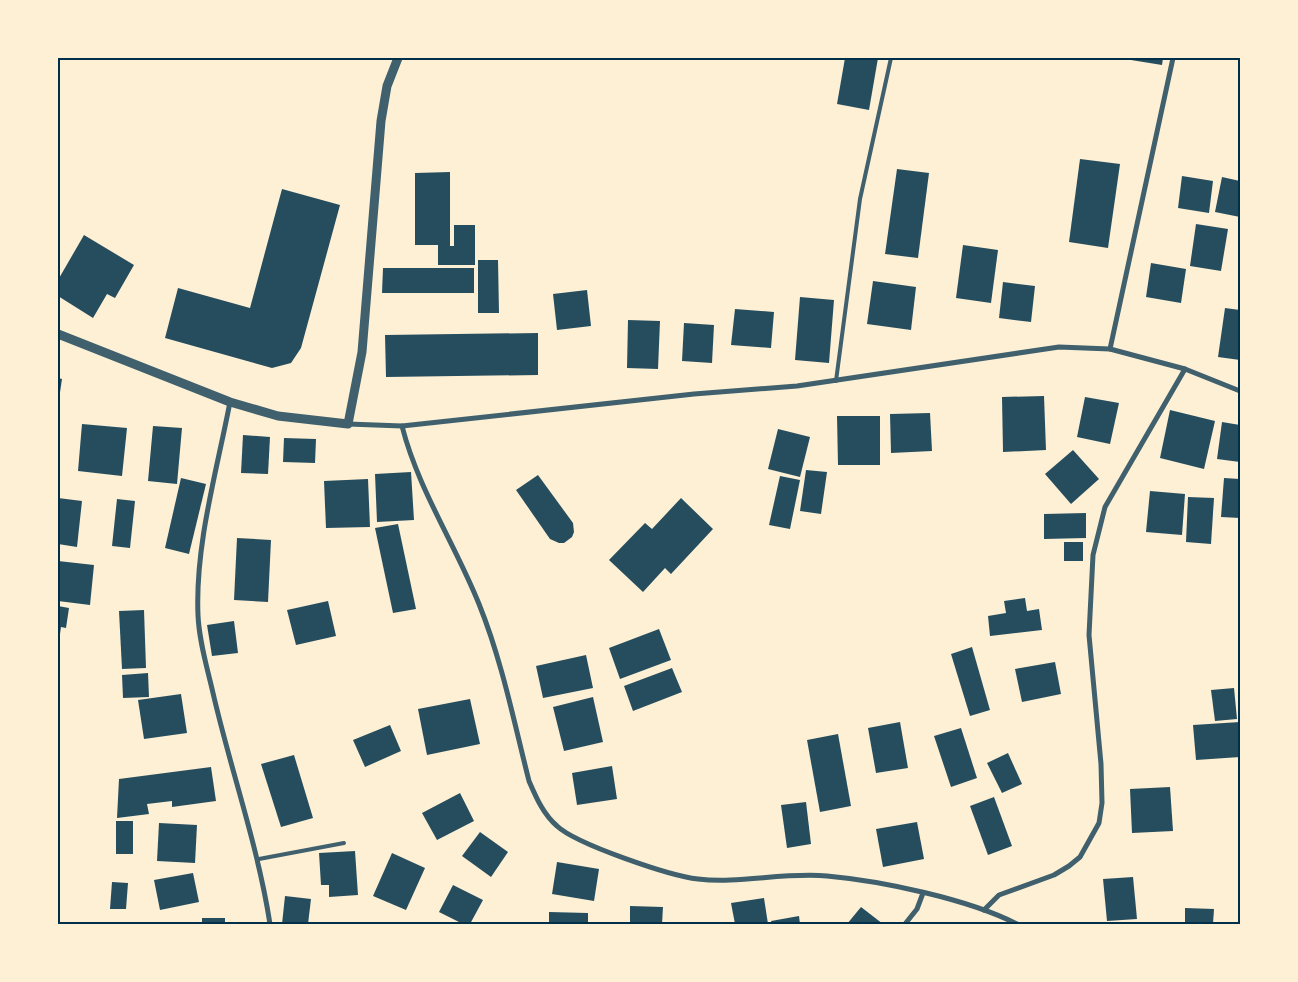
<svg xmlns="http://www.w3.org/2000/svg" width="1298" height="982" font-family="Raleway,sans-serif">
<rect width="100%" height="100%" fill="#fdf0d5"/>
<g fill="#264d5e">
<polygon points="845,58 878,58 869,110 837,104"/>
<polygon points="1131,58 1163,58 1162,65 1131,60"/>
<polygon points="1080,159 1120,164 1108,248 1069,242"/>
<polygon points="897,169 929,173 918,258 885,254"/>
<polygon points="450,172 450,246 454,246 454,225 475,225 475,265 438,265 438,245 415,245 415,173"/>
<polygon points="1182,176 1213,181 1209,213 1178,208"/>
<polygon points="1222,177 1240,181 1240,217 1215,212"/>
<polygon points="282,189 340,205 301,348 291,363 272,368 165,338 178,288 250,308"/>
<polygon points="1196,224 1228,229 1221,271 1190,266"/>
<polygon points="84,235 134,265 115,298 107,294 93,318 58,296 58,280"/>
<polygon points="963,245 998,250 991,303 956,298"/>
<polygon points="478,260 498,260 499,313 478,313"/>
<polygon points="1151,263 1186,269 1181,303 1146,297"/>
<polygon points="383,268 474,268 474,293 382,293"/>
<polygon points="873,281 916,287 911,330 867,324"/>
<polygon points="1003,282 1035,286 1031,322 999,318"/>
<polygon points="587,290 591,326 557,330 553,294"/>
<polygon points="800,297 834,300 829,363 795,360"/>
<polygon points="1225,308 1240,310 1240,360 1218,357"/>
<polygon points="735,309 774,312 771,348 731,345"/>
<polygon points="628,320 660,321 658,369 627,368"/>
<polygon points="684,323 714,325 712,363 682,361"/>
<polygon points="538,333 538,375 386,377 385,335"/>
<polygon points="58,378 62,379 59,399 58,399"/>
<polygon points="1044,396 1046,450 1003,452 1002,397"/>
<polygon points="1085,397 1119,403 1110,444 1077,437"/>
<polygon points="1170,410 1215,421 1204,469 1160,458"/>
<polygon points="930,413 932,451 891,453 890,414"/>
<polygon points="837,416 880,416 880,465 838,465"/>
<polygon points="1222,422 1240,425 1240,462 1217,459"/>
<polygon points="82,424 127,428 122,476 78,471"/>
<polygon points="153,426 182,428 177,484 148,481"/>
<polygon points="778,429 810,437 800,477 768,469"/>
<polygon points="243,435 270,437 268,474 241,473"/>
<polygon points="284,438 316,439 315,463 283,462"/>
<polygon points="1073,450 1099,479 1071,504 1045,474"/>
<polygon points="806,470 827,472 821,514 800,511"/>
<polygon points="411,472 414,520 377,522 375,474"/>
<polygon points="538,475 573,523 574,532 572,537 564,543 559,543 550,539 516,490"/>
<polygon points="780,476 800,480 790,529 769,525"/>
<polygon points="181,478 206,484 189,554 165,548"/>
<polygon points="1224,478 1240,479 1240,518 1221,517"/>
<polygon points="368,479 370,527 326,528 324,481"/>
<polygon points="1150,491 1185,494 1182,535 1146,532"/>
<polygon points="1188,497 1214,498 1211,544 1186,542"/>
<polygon points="58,498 82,501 77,547 58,544"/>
<polygon points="681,498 713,529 671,574 665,568 643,592 609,560 645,523 652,529"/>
<polygon points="117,499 135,501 130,548 112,546"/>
<polygon points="1086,513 1086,538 1044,539 1044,514"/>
<polygon points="398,524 416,609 393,613 375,528"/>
<polygon points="237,538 271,540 268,602 234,600"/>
<rect x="1064" y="542" width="19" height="19"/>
<polygon points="58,561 94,565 90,605 58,601"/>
<polygon points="1025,598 1027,611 1039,609 1042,630 990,636 988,616 1006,613 1004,601"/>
<polygon points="328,601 336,636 296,645 287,610"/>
<polygon points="58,606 69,608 66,628 61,627 59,641"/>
<polygon points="144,610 146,668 122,669 119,611"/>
<polygon points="234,621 238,653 212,656 207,625"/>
<polygon points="659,629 671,660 620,679 609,648"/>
<polygon points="972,647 990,710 970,716 951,654"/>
<polygon points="586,655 593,688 543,698 536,666"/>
<polygon points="1055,662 1061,694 1022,702 1015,669"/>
<polygon points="672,668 682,692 633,711 624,686"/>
<polygon points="148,673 149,697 123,698 122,675"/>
<polygon points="1234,688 1237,719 1215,721 1211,690"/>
<polygon points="181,694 187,733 144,739 138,700"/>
<polygon points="593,697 603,742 564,751 553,707"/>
<polygon points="470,699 480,744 427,755 418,709"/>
<polygon points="900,722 908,768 876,773 868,728"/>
<polygon points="1240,722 1240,757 1196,760 1193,725"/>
<polygon points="390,725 401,751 365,767 353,740"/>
<polygon points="961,728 977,778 951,787 934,736"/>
<polygon points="838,734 851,806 820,812 807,740"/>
<polygon points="1008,753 1022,784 1002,793 987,763"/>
<polygon points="294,755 313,818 281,827 261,764"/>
<polygon points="612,766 617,799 577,805 572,773"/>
<polygon points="211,767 216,801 172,807 172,801 147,804 149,814 117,818 119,779"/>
<polygon points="1170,787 1173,831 1132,833 1130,789"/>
<polygon points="460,793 474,821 437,840 422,813"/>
<polygon points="994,797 1012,846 988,855 970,806"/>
<polygon points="806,802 811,844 787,848 781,805"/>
<rect x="116" y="821" width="17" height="33"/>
<polygon points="917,822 924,859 883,867 876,829"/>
<polygon points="159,823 197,825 195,863 157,861"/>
<polygon points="480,832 508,852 491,877 462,856"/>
<polygon points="355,851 358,895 329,897 329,885 321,885 319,853"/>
<polygon points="392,853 425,868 406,910 373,896"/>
<polygon points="557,862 599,869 594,901 552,894"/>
<polygon points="193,873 199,902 160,910 154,880"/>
<polygon points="1133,877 1137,919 1107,921 1103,879"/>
<polygon points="112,882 128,883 126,909 110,909"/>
<polygon points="453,885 483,900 470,924 463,924 439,912"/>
<polygon points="285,896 311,899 308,924 282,924"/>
<polygon points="764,898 768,924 735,924 731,903"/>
<polygon points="630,906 663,907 662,924 630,924"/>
<polygon points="861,907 883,924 847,924"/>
<polygon points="1185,908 1214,909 1213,924 1185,924"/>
<polygon points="549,912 588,913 588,924 549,924"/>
<polygon points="799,916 800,924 772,924 771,921"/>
<rect x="202" y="918" width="23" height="6"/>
</g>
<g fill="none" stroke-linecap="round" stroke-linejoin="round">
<g stroke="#3f606c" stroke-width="4">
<polyline points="836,381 860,199 891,58"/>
<polyline points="259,859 344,843"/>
</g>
<g stroke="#3f606c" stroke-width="5">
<polyline points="1110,349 1173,58"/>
<path d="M 230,402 C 217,470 195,545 198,615 C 199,641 207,667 213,693 C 231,771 258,846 270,924"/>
<polyline points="348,424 402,426 694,394 797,386 1059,347 1110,349 1185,369 1240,391"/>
<path d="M 402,426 C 418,489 455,544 479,604 C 502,661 514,722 529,781 C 536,797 543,814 557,826 C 576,844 670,876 698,879 C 739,884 784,872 827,876 C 882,881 968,899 1017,924"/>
<polyline points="984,910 999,895 1054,875 1069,866 1080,857 1099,823 1102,803 1101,764 1089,635 1093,555 1105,507 1185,369"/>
<polyline points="905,924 917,909 923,893"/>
</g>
<polyline stroke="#3f606c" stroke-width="9" points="58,334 230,402 278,416 348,424 362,352 381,121 387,86 398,58"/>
</g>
<rect width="1298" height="982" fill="none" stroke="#fdf0d5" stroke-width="118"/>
<rect x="59" y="59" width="1180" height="864" fill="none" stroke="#003049" stroke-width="2"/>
</svg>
